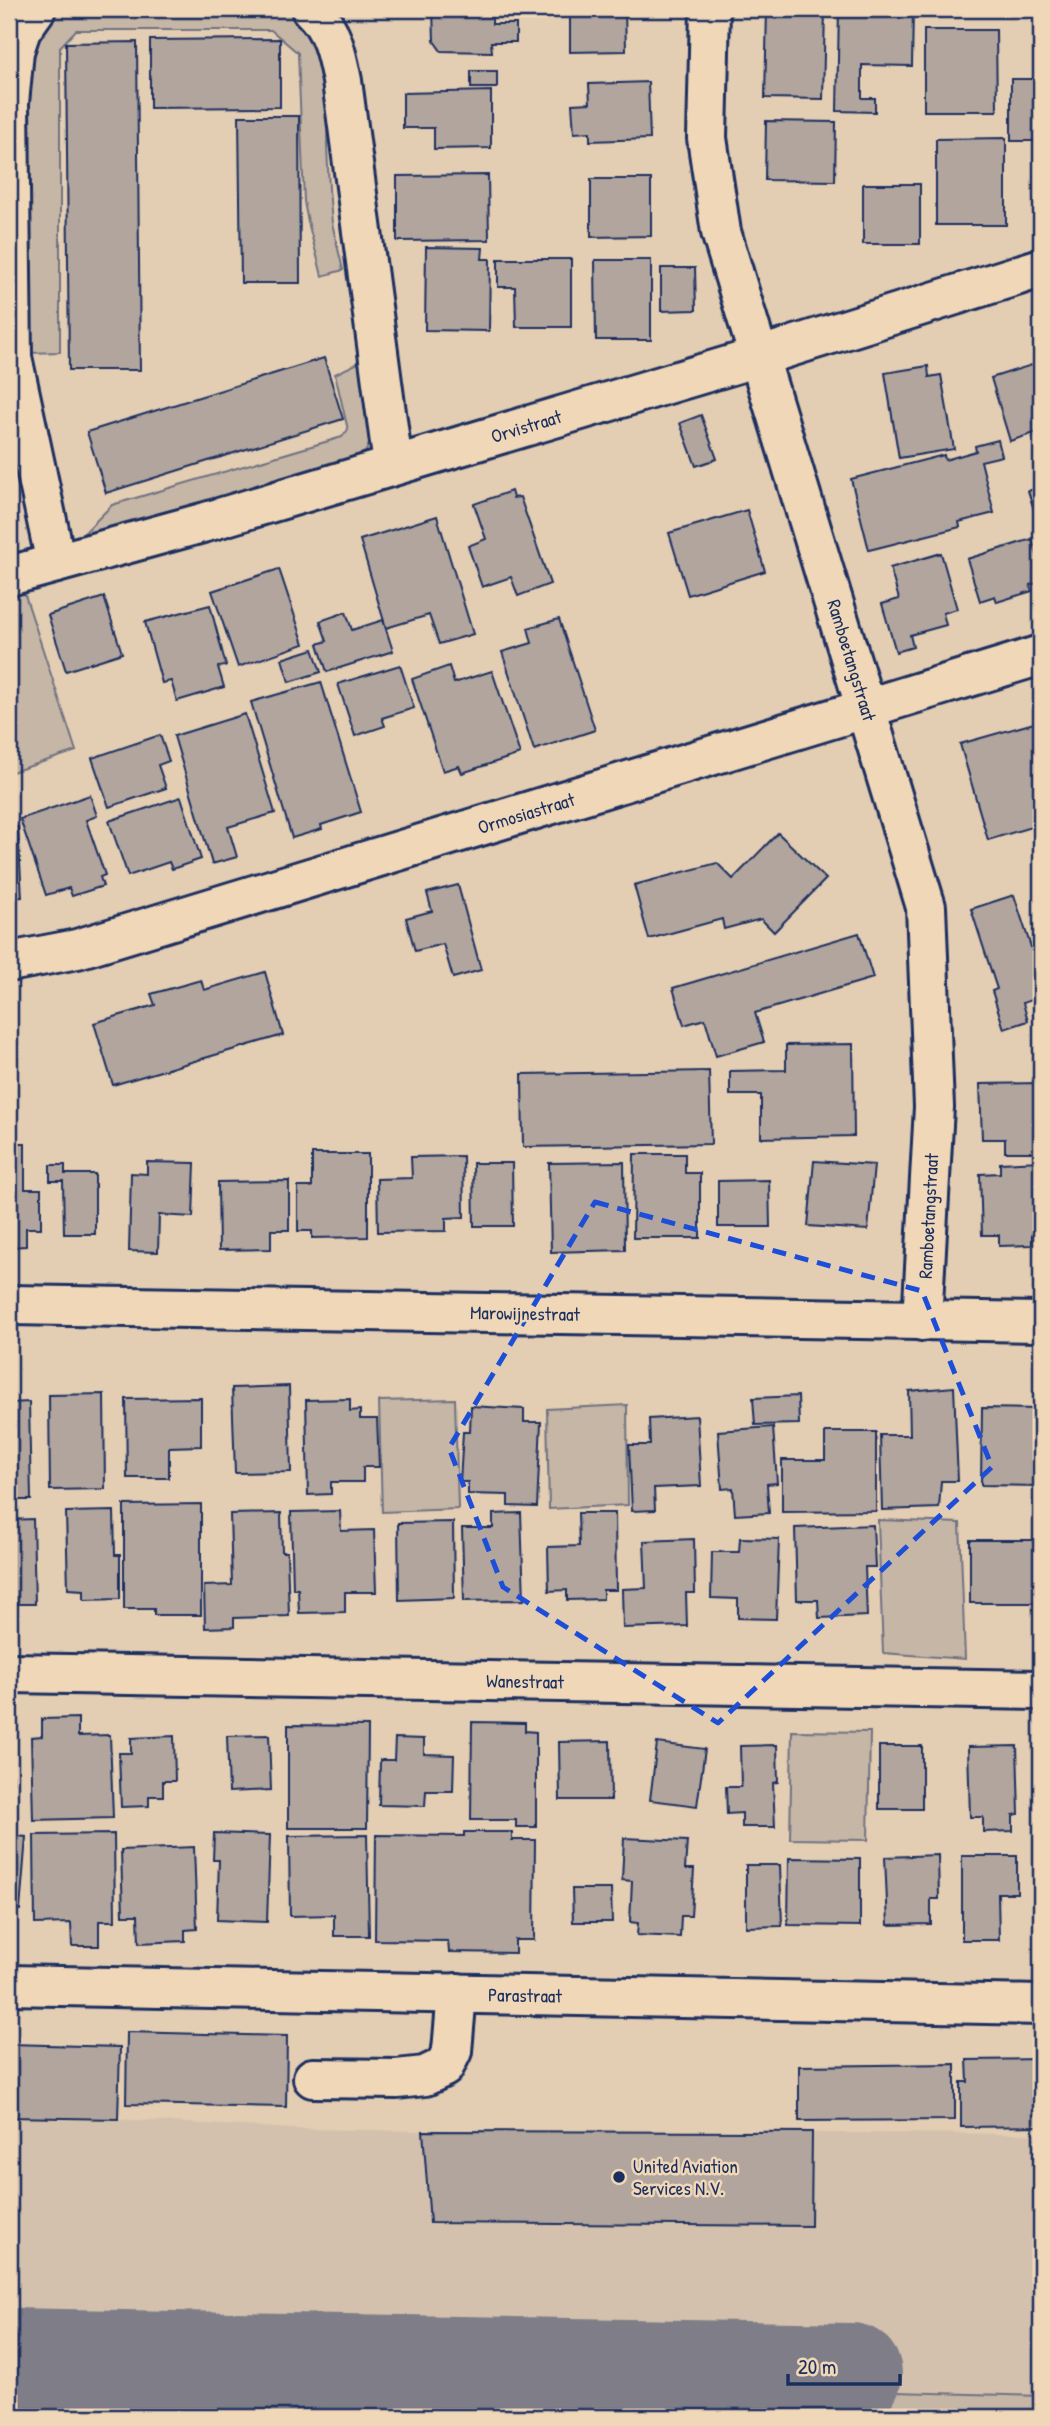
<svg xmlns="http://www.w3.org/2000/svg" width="1050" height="2426" font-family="'Patrick Hand',sans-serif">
<rect width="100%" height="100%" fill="#e3cdb3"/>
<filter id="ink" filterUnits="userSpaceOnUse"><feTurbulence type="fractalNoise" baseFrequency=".0143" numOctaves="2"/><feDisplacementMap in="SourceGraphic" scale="14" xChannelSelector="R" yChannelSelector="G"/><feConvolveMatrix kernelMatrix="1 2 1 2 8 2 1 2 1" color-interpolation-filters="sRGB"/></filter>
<g filter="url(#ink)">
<polygon fill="#d4c1ad" points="9,2117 118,2119 295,2129 423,2131 1041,2134 1041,2417 9,2417"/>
<g fill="#c6b6a6" stroke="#707282" stroke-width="2">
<path d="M 65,9 L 281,9 L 291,12 L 307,27 L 328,79 L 327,146 L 329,189 L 332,223 L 343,270 L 322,276 C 316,250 308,227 304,201 L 298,53 L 271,30 L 76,30 L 60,47 L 60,352 L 29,353 L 27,87 C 30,57 35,22 65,9 Z"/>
<polygon points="362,361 372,436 366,451 353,463 99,537 83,534 112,505 342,437 348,430 335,374"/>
<polygon points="24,592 76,751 9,773 9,597"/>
<polygon points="455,1399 458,1509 382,1512 379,1401"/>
<polygon points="627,1405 628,1505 549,1509 547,1409"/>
<polygon points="878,1520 960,1523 965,1659 883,1653"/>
<polygon points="792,1731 870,1732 868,1840 790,1839"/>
<polygon points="640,2385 1041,2396 1041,2417 638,2417"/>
<polygon points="9,2401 288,2406 621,2417 9,2417"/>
</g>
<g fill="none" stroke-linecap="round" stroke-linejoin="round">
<polyline stroke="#7f7e88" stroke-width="102" points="9,2359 851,2374"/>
</g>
<g fill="#b1a59e" stroke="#1b2f5e" stroke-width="2">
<polygon points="433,9 492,9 492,24 516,24 516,42 491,42 492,52 441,51 434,41"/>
<polygon points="570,9 625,9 626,51 570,52"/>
<polygon points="767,9 825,9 823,99 765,98"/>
<polygon points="839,9 913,9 912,66 862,65 862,98 875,98 875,112 837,111"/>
<polygon points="924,30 996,30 997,111 924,111"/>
<polygon points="280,39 280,107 150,108 150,40"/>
<polygon points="137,42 140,370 69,370 66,43"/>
<rect x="471" y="71" width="26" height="17"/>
<rect x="1011" y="79" width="30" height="62"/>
<polygon points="648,82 650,139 590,141 590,132 574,133 572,104 590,103 589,84"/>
<polygon points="491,91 491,148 434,149 434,128 403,128 403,93"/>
<polygon points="239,116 299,116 300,283 241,283"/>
<polygon points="766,121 836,122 835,181 765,180"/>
<polygon points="1006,138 1006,225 936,225 936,139"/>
<polygon points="488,175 489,240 397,241 397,176"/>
<polygon points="591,179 651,179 651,236 591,237"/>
<rect x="863" y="184" width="57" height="60"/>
<polygon points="426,247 483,248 482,259 490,259 489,331 425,330"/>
<polygon points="498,259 571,259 571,327 516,327 515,287 498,287"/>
<polygon points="595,260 651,260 651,340 596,340"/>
<polygon points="661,268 695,268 696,310 661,311"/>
<polygon points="324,358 343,419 106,493 87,432"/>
<polygon points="1041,362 1041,431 1010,441 991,378"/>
<polygon points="928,366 929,377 941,375 954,449 899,458 885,373"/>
<polygon points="701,415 717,459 696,466 680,423"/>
<polygon points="998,440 1002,456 981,461 994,513 959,522 960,527 869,550 851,479 944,455 945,460 976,451 975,446"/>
<polygon points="1041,487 1041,532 1028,491"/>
<polygon points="511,491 513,498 520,497 550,584 518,596 511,577 482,587 468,546 486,539 474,504"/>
<polygon points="747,510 765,571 688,595 669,533"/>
<polygon points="437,516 473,634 439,644 429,615 386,628 360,540"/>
<polygon points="1032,539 1041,568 1041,582 1030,585 1032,591 997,602 995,596 980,601 967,559"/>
<polygon points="941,553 957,609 943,613 946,625 910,635 913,647 896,652 882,604 899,599 890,568"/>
<polygon points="279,569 304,644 238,667 212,591"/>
<polygon points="104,597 122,653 66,671 48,615"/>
<polygon points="210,605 226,666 218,667 224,687 177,701 171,681 162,683 145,622"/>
<polygon points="346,612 352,630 383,620 393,651 327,672 318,644 327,641 320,621"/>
<polygon points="559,619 595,730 534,750 502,652 532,643 528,628"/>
<polygon points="313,649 321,672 289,682 282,659"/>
<polygon points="400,665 414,708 382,718 385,726 355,736 338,684"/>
<polygon points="449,666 454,683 492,671 520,754 462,773 459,766 443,771 412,679"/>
<polygon points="321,682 361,812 321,825 322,829 292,838 251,702"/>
<polygon points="245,714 275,813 228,827 237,857 212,864 174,736"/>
<polygon points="1041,721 1041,824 988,840 960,744"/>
<polygon points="160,735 169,761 158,765 166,788 109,807 92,758"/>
<polygon points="90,795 97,816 86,820 105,875 100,877 103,886 72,896 69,888 46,895 20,819"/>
<polygon points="181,797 201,859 172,869 169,862 128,876 109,821"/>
<polygon points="18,827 22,897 9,898 9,828"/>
<polygon points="778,833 826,879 774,932 761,919 724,929 722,919 649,939 634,885 717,863 733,879"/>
<polygon points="458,885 481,970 453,978 443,944 415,951 406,918 432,911 427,893"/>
<polygon points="1014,895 1040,975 1034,977 1040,997 1023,1003 1028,1021 1004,1029 992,991 997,989 971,909"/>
<polygon points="859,933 873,978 755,1013 764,1042 716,1056 705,1019 684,1025 673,988"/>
<polygon points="265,972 283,1035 113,1085 94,1023 155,1005 151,994 201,980 204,990"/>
<polygon points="9,1035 11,1035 15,1092 9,1092"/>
<polygon points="853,1044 854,1136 761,1138 761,1095 730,1095 730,1071 786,1070 786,1045"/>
<polygon points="709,1071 711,1144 523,1147 522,1074"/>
<polygon points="1041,1083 1041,1152 1005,1152 1005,1139 982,1139 980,1084"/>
<polygon points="9,1143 25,1143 25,1189 41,1189 41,1228 26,1228 26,1246 9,1247"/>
<polygon points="312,1154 368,1154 368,1237 312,1238 312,1231 298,1231 298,1187 312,1187"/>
<polygon points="634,1154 685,1154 685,1173 700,1173 700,1238 633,1238"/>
<polygon points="463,1156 464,1217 446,1218 446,1231 378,1232 377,1179 412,1178 411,1157"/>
<polygon points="814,1161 874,1165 868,1230 808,1226"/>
<polygon points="1041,1161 1041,1234 1032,1234 1032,1245 999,1246 999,1235 982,1235 980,1174 1000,1173 1000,1163"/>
<polygon points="147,1162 195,1163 193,1217 159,1215 158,1252 129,1251 131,1173 147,1174"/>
<polygon points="624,1162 625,1250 551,1252 549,1163"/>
<polygon points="473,1163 512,1163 513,1226 474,1226"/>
<polygon points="50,1165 65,1165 65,1174 95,1174 95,1234 64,1234 63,1181 50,1181"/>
<polygon points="769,1180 770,1227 718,1227 718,1181"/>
<polygon points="289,1181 289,1230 271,1230 271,1249 219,1250 218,1182"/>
<polygon points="289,1386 291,1472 235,1473 232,1388"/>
<polygon points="954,1387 958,1481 941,1481 939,1508 882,1510 880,1435 910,1435 909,1391"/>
<polygon points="104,1394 105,1489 50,1490 49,1395"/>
<polygon points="798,1396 799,1424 755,1425 753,1398"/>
<polygon points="201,1398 201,1446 169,1447 169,1478 127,1478 126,1399"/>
<polygon points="350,1399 350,1411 360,1410 360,1419 377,1419 379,1467 363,1467 363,1482 331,1482 331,1494 308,1495 306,1400"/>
<polygon points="29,1402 31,1500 9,1500 9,1403"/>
<polygon points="471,1406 524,1409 524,1422 541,1422 537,1507 508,1506 508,1495 468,1494 468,1482 460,1482 463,1432 470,1432"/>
<polygon points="982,1408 1041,1409 1041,1486 981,1485"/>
<polygon points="697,1416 701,1486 654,1488 655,1510 632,1511 629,1445 650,1445 649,1419"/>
<polygon points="773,1427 777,1483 767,1484 769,1513 735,1515 733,1488 722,1489 718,1431"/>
<polygon points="825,1432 876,1432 876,1511 782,1512 782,1460 825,1460"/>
<polygon points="201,1504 201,1615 154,1615 154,1609 124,1609 124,1505"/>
<polygon points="114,1511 115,1555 120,1555 120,1599 84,1600 84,1590 68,1589 66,1512"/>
<polygon points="340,1511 341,1531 374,1530 376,1592 345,1592 345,1612 299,1613 298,1589 293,1589 291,1512"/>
<polygon points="281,1513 282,1552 287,1552 289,1616 234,1618 234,1627 205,1628 204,1586 232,1585 230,1514"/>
<polygon points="521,1513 524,1600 464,1601 462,1528 493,1528 493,1514"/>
<polygon points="578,1513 615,1513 616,1590 603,1590 603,1599 567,1600 567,1590 549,1591 548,1547 579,1546"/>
<polygon points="33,1519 35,1604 9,1604 9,1520"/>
<polygon points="453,1522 454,1598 399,1600 398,1523"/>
<polygon points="873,1525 875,1567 865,1567 867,1616 819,1618 818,1600 797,1600 795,1528"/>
<polygon points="740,1538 779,1539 776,1619 738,1618 738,1599 711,1598 712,1552 739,1552"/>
<polygon points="694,1539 695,1593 686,1593 687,1626 623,1628 622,1589 646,1588 644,1541"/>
<rect x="970" y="1540" width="67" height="63"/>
<polygon points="78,1718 78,1736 110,1735 113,1818 33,1820 31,1737 42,1736 42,1719"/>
<polygon points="472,1722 525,1723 525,1731 536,1732 536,1827 516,1827 516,1820 471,1820"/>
<polygon points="288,1725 368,1726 367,1828 288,1828"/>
<polygon points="269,1735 271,1790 229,1792 227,1736"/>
<polygon points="174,1736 175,1781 163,1781 163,1796 149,1796 149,1806 121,1807 119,1753 131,1753 131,1738"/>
<polygon points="395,1738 424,1739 424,1754 454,1755 453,1791 426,1791 425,1806 379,1805 380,1760 394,1760"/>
<polygon points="610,1741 611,1800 560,1800 559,1742"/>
<polygon points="657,1743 705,1749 697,1806 650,1800"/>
<polygon points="777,1745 778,1782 773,1783 775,1827 742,1827 742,1813 727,1814 726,1787 741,1787 740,1746"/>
<rect x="879" y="1746" width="43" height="63"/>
<polygon points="1017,1746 1019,1814 1013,1815 1013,1831 983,1832 983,1817 970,1817 968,1747"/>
<polygon points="9,1775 13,1775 14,1817 9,1817"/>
<polygon points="464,1832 512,1832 512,1840 535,1840 534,1940 515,1940 515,1953 449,1952 448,1941 375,1940 376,1835 464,1836"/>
<polygon points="214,1833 270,1835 267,1922 217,1920 219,1860 213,1860"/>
<polygon points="114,1834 115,1921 99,1921 99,1946 72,1946 71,1923 35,1924 34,1835"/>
<polygon points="9,1835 26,1837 20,1910 10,1909 9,1927"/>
<polygon points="367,1835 369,1936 334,1936 334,1915 290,1916 289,1836"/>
<polygon points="624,1838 687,1841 685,1869 694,1869 691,1916 681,1916 680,1937 637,1935 638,1923 630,1922 632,1881 622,1880"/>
<polygon points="194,1847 197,1929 185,1930 185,1941 139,1943 138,1915 123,1915 121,1850"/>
<polygon points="938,1855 939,1899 931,1899 931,1924 888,1925 885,1857"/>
<polygon points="962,1856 1017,1856 1017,1893 998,1893 999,1940 962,1940"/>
<polygon points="789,1858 860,1859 860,1926 788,1925"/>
<polygon points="746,1865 780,1865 782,1926 746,1927"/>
<polygon points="572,1889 611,1889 612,1922 573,1922"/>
<polygon points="127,2032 287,2036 286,2107 126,2104"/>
<polygon points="9,2044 120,2047 118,2119 9,2117"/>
<polygon points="1041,2059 1041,2126 961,2127 961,2082 968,2082 967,2060"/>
<polygon points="955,2064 955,2120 799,2121 799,2066"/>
<polygon points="423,2131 812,2132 811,2226 430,2223"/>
</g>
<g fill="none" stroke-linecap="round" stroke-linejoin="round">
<defs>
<g id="minor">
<polyline points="36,9 21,30 14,51 9,103 12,357 56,563"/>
<path d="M 311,9 C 332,28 337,55 342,81 L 393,465"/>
<polyline points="710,9 707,138 721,232 926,907 934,1107 922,1321"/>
<polyline points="9,576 206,522 758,357 1041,268"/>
<polyline points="9,962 77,949 1041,655"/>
<polyline points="9,1305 1041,1322"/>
<polyline points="9,1673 1041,1690"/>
<polyline points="9,1985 1041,2005"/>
<polyline points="313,2078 397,2079 425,2076 444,2067 452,2051 457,1993"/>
</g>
</defs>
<use href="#minor" stroke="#1b2f5e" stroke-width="44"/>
<use href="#minor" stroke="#f0d7b8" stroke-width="38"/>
</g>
</g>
<path fill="none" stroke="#1d4ed8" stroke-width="5" stroke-dasharray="14 9" stroke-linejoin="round" d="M 595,1202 L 922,1291 L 992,1467 L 718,1723 L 503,1587 L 449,1448 Z"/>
<circle fill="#1b2f5e" stroke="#f0d7b8" stroke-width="2.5" cx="619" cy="2177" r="7"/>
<g text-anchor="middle" stroke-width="5" stroke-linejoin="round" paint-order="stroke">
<g font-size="19" fill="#1b2f5e" stroke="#f0d7b8">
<text transform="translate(526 426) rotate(-17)" y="7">Orvistraat</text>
<text transform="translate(852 660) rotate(73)" y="7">Ramboetangstraat</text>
<text transform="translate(526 813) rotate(-17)" y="7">Ormosiastraat</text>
<text transform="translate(928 1216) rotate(-87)" y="7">Ramboetangstraat</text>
<text transform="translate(525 1313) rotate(1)" y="7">Marowijnestraat</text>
<text transform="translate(525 1681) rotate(1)" y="7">Wanestraat</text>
<text transform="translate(525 1995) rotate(1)" y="7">Parastraat</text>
</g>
<g font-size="19" fill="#1b2f5e" stroke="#f0d7b8" text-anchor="start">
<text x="633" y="2173">United Aviation<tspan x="633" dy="22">Services N.V.</tspan></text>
</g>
</g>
<rect width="1050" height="2426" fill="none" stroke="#f0d7b8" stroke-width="35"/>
<rect x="18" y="18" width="1015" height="2391" fill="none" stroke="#1b2f5e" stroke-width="2.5" filter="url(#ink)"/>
<path d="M788 2374v10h112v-10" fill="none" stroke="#1b2f5e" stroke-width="3.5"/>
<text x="798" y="2374" font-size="21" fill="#1b2f5e" stroke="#f0d7b8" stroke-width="5" paint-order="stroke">20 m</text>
</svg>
